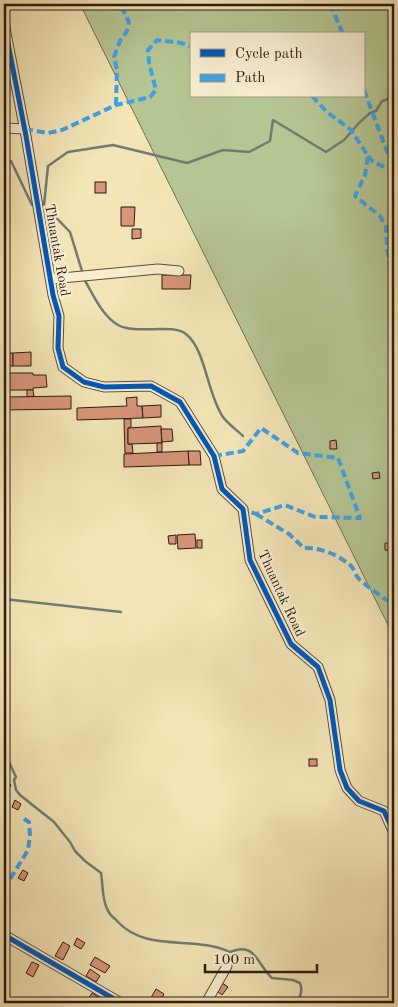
<svg xmlns="http://www.w3.org/2000/svg" width="398" height="1007" font-family="'Old Standard TT',serif">
<rect width="100%" height="100%" fill="#f3e5b7"/>
<filter id="stains"><feTurbulence type="fractalNoise" baseFrequency=".004" numOctaves="4"/><feColorMatrix values="0 0 0 0 .2 0 0 0 0 .09 0 0 0 0 .02 0 0 0 .5 -.17"/></filter>
<radialGradient id="worn" r=".72"><stop offset=".6" stop-color="#630" stop-opacity="0"/><stop offset="1" stop-color="#630" stop-opacity=".3"/></radialGradient>
<path fill="#b5c693" stroke="#717052" fill-rule="evenodd" d="M 80,4 L 394,4 L 394,637 ZM 192,34 L 364,34 L 364,96 L 192,96 Z"/>
<g fill="none" stroke-linecap="round" stroke-linejoin="round">
<g stroke="#707c72" stroke-width="2.5">
<polyline points="4,165 11,161 32,205"/>
<polyline points="82,271 70,232 44,205 48,166 68,152 113,145 187,163 223,150 249,152 270,141 273,120 326,152 344,140 359,123 370,113 376,111 382,101 394,97"/>
<path d="M 84,279 C 93,294 102,316 118,325 C 136,335 172,323 186,334 C 206,350 207,394 223,417 C 228,424 237,430 243,436"/>
<polyline points="4,599 121,612"/>
<path d="M 4,719 L 8,760 L 16,777 L 14,780 L 16,790 L 20,795 L 54,822 L 70,842 L 75,851 L 85,861 L 101,873 C 103,885 102,903 110,914 C 112,917 116,919 118,922 C 147,953 195,935 230,952 C 255,941 257,964 272,978 L 293,980 L 300,983 C 303,992 301,999 292,1003"/>
</g>
</g>
<g fill="#d8957a" stroke="#2d1a10">
<rect x="95" y="182" width="11" height="11"/>
<polygon points="121,207 135,207 134,226 121,226"/>
<polygon points="132,229 141,229 141,238 132,239"/>
<polygon points="162,275 191,275 190,289 162,289"/>
<polygon points="4,345 8,345 8,353 13,353 13,366 4,366"/>
<polygon points="31,352 31,366 13,366 13,353"/>
<polygon points="4,373 33,373 33,375 46,375 47,387 33,388 33,390 4,390"/>
<polygon points="27,390 33,390 34,396 27,397"/>
<polygon points="71,396 71,409 4,410 4,397"/>
<polygon points="137,397 137,406 142,406 143,418 77,420 77,408 127,406 126,398"/>
<polygon points="161,405 161,417 143,418 142,406"/>
<polygon points="124,419 131,419 131,427 128,428 128,444 132,444 133,453 125,453"/>
<polygon points="161,426 162,443 128,444 128,428"/>
<polygon points="161,429 172,429 173,441 162,442"/>
<polygon points="336,440 337,449 330,449 330,441"/>
<rect x="157" y="443" width="5" height="9"/>
<polygon points="188,451 200,451 201,465 189,465"/>
<polygon points="188,451 189,465 124,467 124,454"/>
<polygon points="379,472 380,478 373,479 372,473"/>
<polygon points="195,534 196,548 178,549 177,535"/>
<polygon points="176,535 176,544 169,544 168,536"/>
<rect x="197" y="540" width="5" height="8"/>
<polygon points="385,543 393,543 393,551 385,550"/>
<rect x="309" y="759" width="8" height="7"/>
<polygon points="5,782 11,785 4,797 4,785"/>
<polygon points="15,800 21,804 18,810 12,807"/>
<polygon points="23,870 28,873 24,881 18,878"/>
<polygon points="77,938 85,943 81,949 74,945"/>
<polygon points="63,942 70,946 63,960 55,956"/>
<polygon points="95,957 110,966 105,973 90,965"/>
<polygon points="32,962 39,965 33,977 26,973"/>
<polygon points="90,969 100,976 96,982 86,976"/>
<polygon points="222,983 228,987 222,995 217,991"/>
<polygon points="156,989 164,994 159,1003 148,1003"/>
<polygon points="92,993 100,998 97,1003 92,1003 87,1001"/>
</g>
<g fill="none" stroke-linecap="round" stroke-linejoin="round">
<defs>
<g id="minor">
<polyline points="4,23 26,136 53,295 59,316 58,348 63,367 84,382 104,387 151,386 180,402 214,456 222,489 243,509 250,560 291,644 318,667 330,700 340,770 347,788 359,801 384,811 394,833"/>
<polyline points="4,128 25,129"/>
<polyline points="51,279 158,269 179,271"/>
<polyline points="4,935 121,1003"/>
<polyline points="206,1003 227,966"/>
</g>
</defs>
<use href="#minor" stroke="#5e4d3a" stroke-width="11"/>
<use href="#minor" stroke="#f7eed0" stroke-width="9"/>
<g stroke="#3ea2ea" stroke-width="4" stroke-dasharray="8 4" stroke-linecap="butt">
<polyline points="330,4 343,34"/>
<polyline points="364,90 394,170"/>
<polyline points="312,96 327,112 351,130 368,156 365,175 355,196 380,216 386,227 387,247 394,293"/>
<polyline points="116,105 117,70 114,57 120,41 127,31 129,22 120,4"/>
<polyline points="25,129 48,133 62,130 116,105 150,97 156,90 149,63 148,50 157,40 181,43 192,47"/>
<polyline points="368,156 372,161 394,172"/>
<polyline points="214,456 243,451 261,428 298,453 338,458 360,518 315,517 285,505 256,514 243,509"/>
<path d="M 256,514 L 289,534 L 304,548 C 320,547 339,555 351,566 C 355,570 355,575 359,579 C 370,589 382,597 394,605"/>
<polyline points="4,889 28,850 30,836 29,822 21,817"/>
</g>
<defs>
<g id="cycleway">
<polyline points="4,23 26,136 53,295 59,316 58,348 63,367 84,382 104,387 151,386 180,402 214,456 222,489 243,509 250,560 291,644 318,667 330,700 340,770 347,788 359,801 384,811 394,833"/>
<polyline points="4,935 121,1003"/>
</g>
</defs>
<use href="#cycleway" stroke="#f7eed0" stroke-width="8"/>
<use href="#cycleway" stroke="#0057b8" stroke-width="5"/>
</g>
<g text-anchor="middle" stroke-width="4.5" stroke-linejoin="round" paint-order="stroke">
<g font-size="14" fill="#2d1a10" stroke="#f7eed0">
<text transform="translate(58 250) rotate(80)" y="5">Thuantak Road</text>
<text transform="translate(282 593) rotate(65)" y="5">Thuantak Road</text>
</g>
</g>
<rect width="398" height="1007" fill="none" stroke="#f3e5b7" stroke-width="20"/>
<rect x="5" y="5" width="388" height="997" fill="none" stroke="#2d1a10" stroke-width="2.5"/>
<rect x="10" y="10" width="378" height="987" fill="none" stroke="#2d1a10"/>
<rect x="190" y="32" width="175" height="65" fill="#f7eed0" stroke="#a69983"/>
<rect x="200" y="49" width="25" height="8" fill="#0057b8" stroke="#a69983"/>
<text x="235" y="58" font-size="15" fill="#2d1a10">Cycle path</text>
<rect x="200" y="74" width="25" height="8" fill="#3ea2ea" stroke="#a69983"/>
<text x="235" y="82" font-size="15" fill="#2d1a10">Path</text>
<path d="M205 964v8h112v-8" fill="none" stroke="#2d1a10" stroke-width="2.5"/>
<text x="213" y="964" font-size="15" fill="#2d1a10" stroke="#f7eed0" stroke-width="4" paint-order="stroke">100 m</text>
<rect width="100%" height="100%" filter="url(#stains)"/>
<rect width="100%" height="100%" fill="url(#worn)"/>
</svg>
